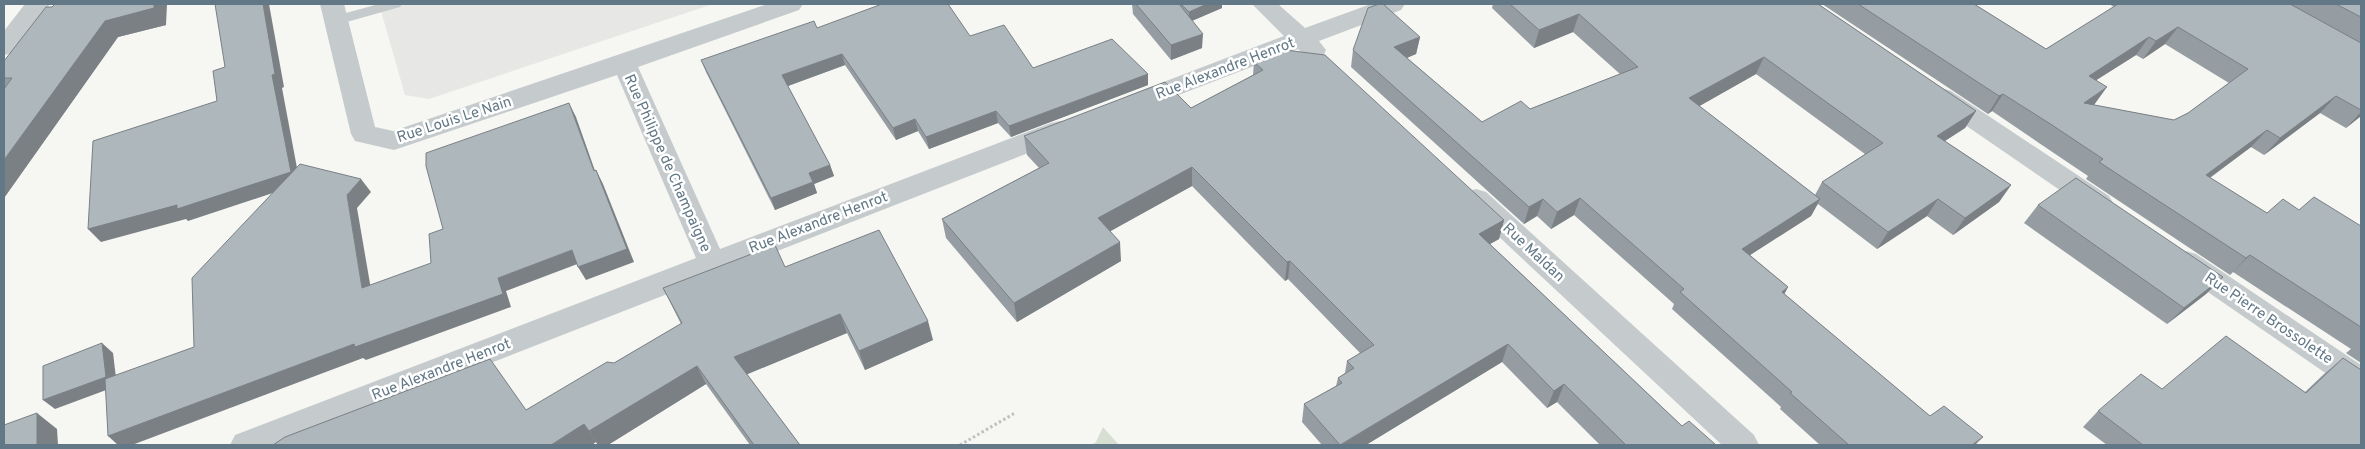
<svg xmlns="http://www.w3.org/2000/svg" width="2365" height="449" font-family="Overpass,sans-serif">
<rect width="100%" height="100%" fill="#f6f6f2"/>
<polygon fill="#e7e8e6" points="379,4 713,4 429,99 405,95"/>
<polygon fill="#d7dfd3" points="1103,427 1119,445 1092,445 1096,442"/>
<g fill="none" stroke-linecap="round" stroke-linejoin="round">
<polyline stroke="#bec1c3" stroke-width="3" stroke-dasharray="2.5 2.5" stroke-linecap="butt" points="960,445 1015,413"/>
<polygon fill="#c5cacc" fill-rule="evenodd" points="379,4 402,4 400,7 336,25 329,20 331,17"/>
<g fill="#c5cacc" fill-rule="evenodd">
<polygon points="25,4 50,4 13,53 4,55 4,31"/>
<polygon points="320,4 344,4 375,127 393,131 768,4 803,4 799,10 638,67 720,249 1051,123 1060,121 1069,123 1073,130 1069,137 281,445 230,445 235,435 696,258 617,75 394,150 355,141 351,134"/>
<path d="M 1252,4 L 1278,4 L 1305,28 L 1371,4 L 1405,4 L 1401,10 L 1319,41 L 1326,50 L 1323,56 C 1312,59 1306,57 1298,49 L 1145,108 L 1136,111 L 1127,108 L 1123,102 L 1127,96 L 1284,36 Z"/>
<polygon points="1942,88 1951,91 2109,196 2113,203 2109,210 2099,213 2089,210 1933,103 1929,97 1933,91"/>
<polygon points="1476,189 1486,192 1754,435 1759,445 1722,445 1466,206 1462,199 1466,192"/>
<polygon points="2186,251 2196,254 2361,365 2361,394 2350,390 2176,270 2172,262 2176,254"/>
</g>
</g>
<g fill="#969da2" fill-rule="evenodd">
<polygon points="1132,4 1222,4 1222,8 1192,21 1202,48 1171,60 1133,14"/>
<path d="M 1493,4 L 1818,4 L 1976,111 L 1965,128 L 1945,141 L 2011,185 L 1999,202 L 1953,235 L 1927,216 L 1877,249 L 1818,204 L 1811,216 L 1750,255 L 1788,287 L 1784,294 L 1930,416 L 1975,445 L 1820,445 L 1780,409 L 1781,407 L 1672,309 L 1674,304 L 1574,215 L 1551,229 L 1537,216 L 1524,224 L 1351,67 L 1353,50 L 1420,37 L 1416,54 L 1407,58 L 1482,122 L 1530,109 L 1620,74 L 1573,32 L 1534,48 L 1492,8 ZM 1756,74 L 1865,154 L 1822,182 L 1815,195 L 1699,106 Z"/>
<path d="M 1822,4 L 1974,4 L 2046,49 L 2114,7 L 2109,4 L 2361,4 L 2361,116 L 2346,128 L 2320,113 L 2264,155 L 2251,147 L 2210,178 L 2267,213 L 2299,210 L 2361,226 L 2361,363 L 2346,353 L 2351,349 L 2233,272 L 2230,275 L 2086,179 L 2088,176 L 2039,143 L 1992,111 L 1988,114 ZM 2165,44 L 2229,83 L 2188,113 L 2174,120 L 2094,105 L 2096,80 L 2136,55 L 2143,59 Z"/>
<polygon points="52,7 166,25 118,37 4,198 4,61"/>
<polygon points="817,28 970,36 1033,68 1148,74 1148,85 1011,137 998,123 929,149 918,131 896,140 845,65 788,86 830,165 834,176 814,184 817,193 775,210 706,72 701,60"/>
<polygon points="1254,62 1504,220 1499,239 1490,244 1682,426 1716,445 1600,445 1557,402 1547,408 1502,362 1366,445 1322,445 1302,422 1304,404 1336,386 1338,378 1345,373 1347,361 1360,353 1288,279 1285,281 1192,186 1110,231 1121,261 1017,322 946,238 942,219 1039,168 1027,155 1024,136 1191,108 1253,75"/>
<polygon points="2038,205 2223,277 2206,294 2167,324 2024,223"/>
<polygon points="785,267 933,340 865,370 847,333 747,374 800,445 750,445 706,384 608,445 598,445 596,442 273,445 526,410 614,363 681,324 663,288"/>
<polygon points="2343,358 2361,445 2107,445 2083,427 2098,411 2162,389 2305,392 2324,374"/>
</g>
<g fill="#7a8084">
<polygon points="154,4 167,4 166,25 118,37 4,198 4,160 105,21"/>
<polygon points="263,4 269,4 284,87 282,88 300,184 188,221 186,219 101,242 88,229 272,75"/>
<polygon points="1207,4 1222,4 1222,8 1189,22 1189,12"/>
<polygon points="1579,14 1573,32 1534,48 1539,30"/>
<polygon points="2178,27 2165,44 2143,59 2156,41"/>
<polygon points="1203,34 1202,48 1171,60 1171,45"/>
<polygon points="1420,37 1416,54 1391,64 1394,47"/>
<polygon points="2149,37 2136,55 2076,93 2089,76"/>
<polygon points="842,54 845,65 785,87 782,75"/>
<polygon points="1764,57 1756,74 1682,116 1689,98"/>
<polygon points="1148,74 1148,85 1011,137 1009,126"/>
<polygon points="2107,87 2094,105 2071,120 2084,103"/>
<polygon points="2003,94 1992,111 1988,114 1999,96"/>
<polygon points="2336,96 2320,113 2264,155 2280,138"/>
<polygon points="569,103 576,117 600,185 594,171"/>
<polygon points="996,111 998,123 929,149 926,137"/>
<polygon points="1976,111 1965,128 1926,153 1937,136"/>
<polygon points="2361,112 2361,116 2346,128"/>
<polygon points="915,119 918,131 896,140 893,128"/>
<polygon points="2267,130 2251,147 2190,192 2206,175"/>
<polygon points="830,165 834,176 814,184 817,193 775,210 771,198 809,173"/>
<polygon points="1192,167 1192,186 1100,237 1098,218"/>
<polygon points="596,170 603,184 634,262 586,280 578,267"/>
<polygon points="361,179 371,192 357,208 373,301 362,288 347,195"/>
<polygon points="2011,185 1999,202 1953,235 1965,218"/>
<polygon points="1580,198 1574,215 1551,229 1557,212"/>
<polygon points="1543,199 1537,216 1524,224 1529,207"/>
<polygon points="1820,199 1811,216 1733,266 1742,249"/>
<polygon points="1938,199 1927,216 1877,249 1888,232"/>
<polygon points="1504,220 1499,239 1474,253 1479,234"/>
<polygon points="1120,242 1121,261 1017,322 1014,303"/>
<polygon points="572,250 580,263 506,291 511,307 366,360 363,358 132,445 118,445 108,436 498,278"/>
<polygon points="2250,255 2230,275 2246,258"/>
<polygon points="1290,261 1288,279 1285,281 1287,262"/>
<polygon points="2223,277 2206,294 2167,324 2184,308"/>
<polygon points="1788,287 1779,304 1782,292"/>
<polygon points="840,314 847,333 743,376 734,357"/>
<polygon points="928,321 933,340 865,370 859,351"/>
<polygon points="102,343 113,353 117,386 55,409 43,400"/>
<polygon points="1508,344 1502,362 1366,445 1341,445"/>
<polygon points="697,366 706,384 608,445 598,445 589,431"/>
<polygon points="1564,384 1557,402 1547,408 1554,391"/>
<polygon points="37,413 57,429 58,445 37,445"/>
<polygon points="584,424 596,442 592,445 551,445"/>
<polygon points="1983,437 1975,445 1972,445"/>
</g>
<g fill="#aeb7bc" stroke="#7a8084" fill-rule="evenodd">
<polygon points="55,4 154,4 154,8 105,21 4,160 4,89 12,78 4,78 4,61 46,7 52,7"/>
<polygon points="215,4 263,4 275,74 272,75 291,172 177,209 177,205 88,229 93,141 217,101 213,71 225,67"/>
<polygon points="882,4 948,4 970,36 1004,25 1033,68 1112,39 1148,74 1009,126 996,111 926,137 915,119 893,128 842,54 782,75 830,165 809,173 813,182 771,198 701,60 814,21 817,28"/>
<polygon points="1136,4 1179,4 1203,34 1171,45"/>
<polygon points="1181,4 1207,4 1189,12"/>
<polygon points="1379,4 1383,4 1420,37 1394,47 1482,122 1521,101 1530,109 1638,67 1579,14 1539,30 1510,4 1818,4 1976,111 1937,136 2011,185 1965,218 1938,199 1888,232 1822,182 1883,143 1764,57 1689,98 1820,199 1742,249 1788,287 1782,292 1930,416 1944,406 1983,437 1972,445 1849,445 1790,393 1792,392 1680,292 1684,289 1580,198 1557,212 1543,199 1529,207 1353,50 1368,8"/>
<path d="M 1858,4 L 1974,4 L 2046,49 L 2118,4 L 2290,4 L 2361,43 L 2361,110 L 2336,96 L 2280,138 L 2267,130 L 2206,175 L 2267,213 L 2283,199 L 2299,210 L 2314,197 L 2361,226 L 2361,327 L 2250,255 L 2246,258 L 2099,162 L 2103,159 L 2052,125 L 2003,94 L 1999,96 ZM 2178,27 L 2248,69 L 2188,113 L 2174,120 L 2084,103 L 2107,87 L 2089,76 L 2149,37 L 2156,41 Z"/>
<polygon points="2336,4 2361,4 2361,17"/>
<polygon points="1285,50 1325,55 1504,220 1479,234 1682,426 1689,421 1716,445 1626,445 1564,384 1554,391 1508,344 1340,445 1304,404 1342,383 1338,378 1354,368 1347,361 1374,345 1290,261 1287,262 1192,167 1098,218 1120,242 1014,303 942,219 1049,163 1024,136 1165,82 1191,108 1263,70 1254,62"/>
<polygon points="569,103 594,171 596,170 627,249 578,267 572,250 498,278 503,294 355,347 354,344 108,436 105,379 194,347 192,278 300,164 361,179 347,195 362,288 431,263 429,234 443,229 426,166 426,153"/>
<polygon points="2076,178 2223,277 2184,308 2038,205"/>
<polygon points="879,230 928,321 859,351 840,314 734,357 800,445 754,445 697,366 589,431 584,424 551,445 273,445 285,437 490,359 526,410 607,362 614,363 682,323 663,288 775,245 785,267"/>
<polygon points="2226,336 2306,393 2343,358 2361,370 2361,445 2143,445 2098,411 2141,374 2162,389"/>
<polygon points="102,343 106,377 43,400 43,366"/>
<polygon points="37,413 37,445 4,445 4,425"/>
</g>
<g text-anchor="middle" stroke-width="5" stroke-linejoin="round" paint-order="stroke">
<g font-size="15" fill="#627886" stroke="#fff">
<text transform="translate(1225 68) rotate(-21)" y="5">Rue Alexandre Henrot</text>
<text transform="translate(454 119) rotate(-18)" y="5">Rue Louis Le Nain</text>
<text transform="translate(668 163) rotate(66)" y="5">Rue Philippe de Champaigne</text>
<text transform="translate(818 222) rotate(-21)" y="5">Rue Alexandre Henrot</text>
<text transform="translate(1534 252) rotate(43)" y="5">Rue Maldan</text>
<text transform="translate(2269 318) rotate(34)" y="5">Rue Pierre Brossolette</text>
<text transform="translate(441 369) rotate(-21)" y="5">Rue Alexandre Henrot</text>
</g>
</g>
<rect width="2365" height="449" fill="none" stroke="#627886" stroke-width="10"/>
</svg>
